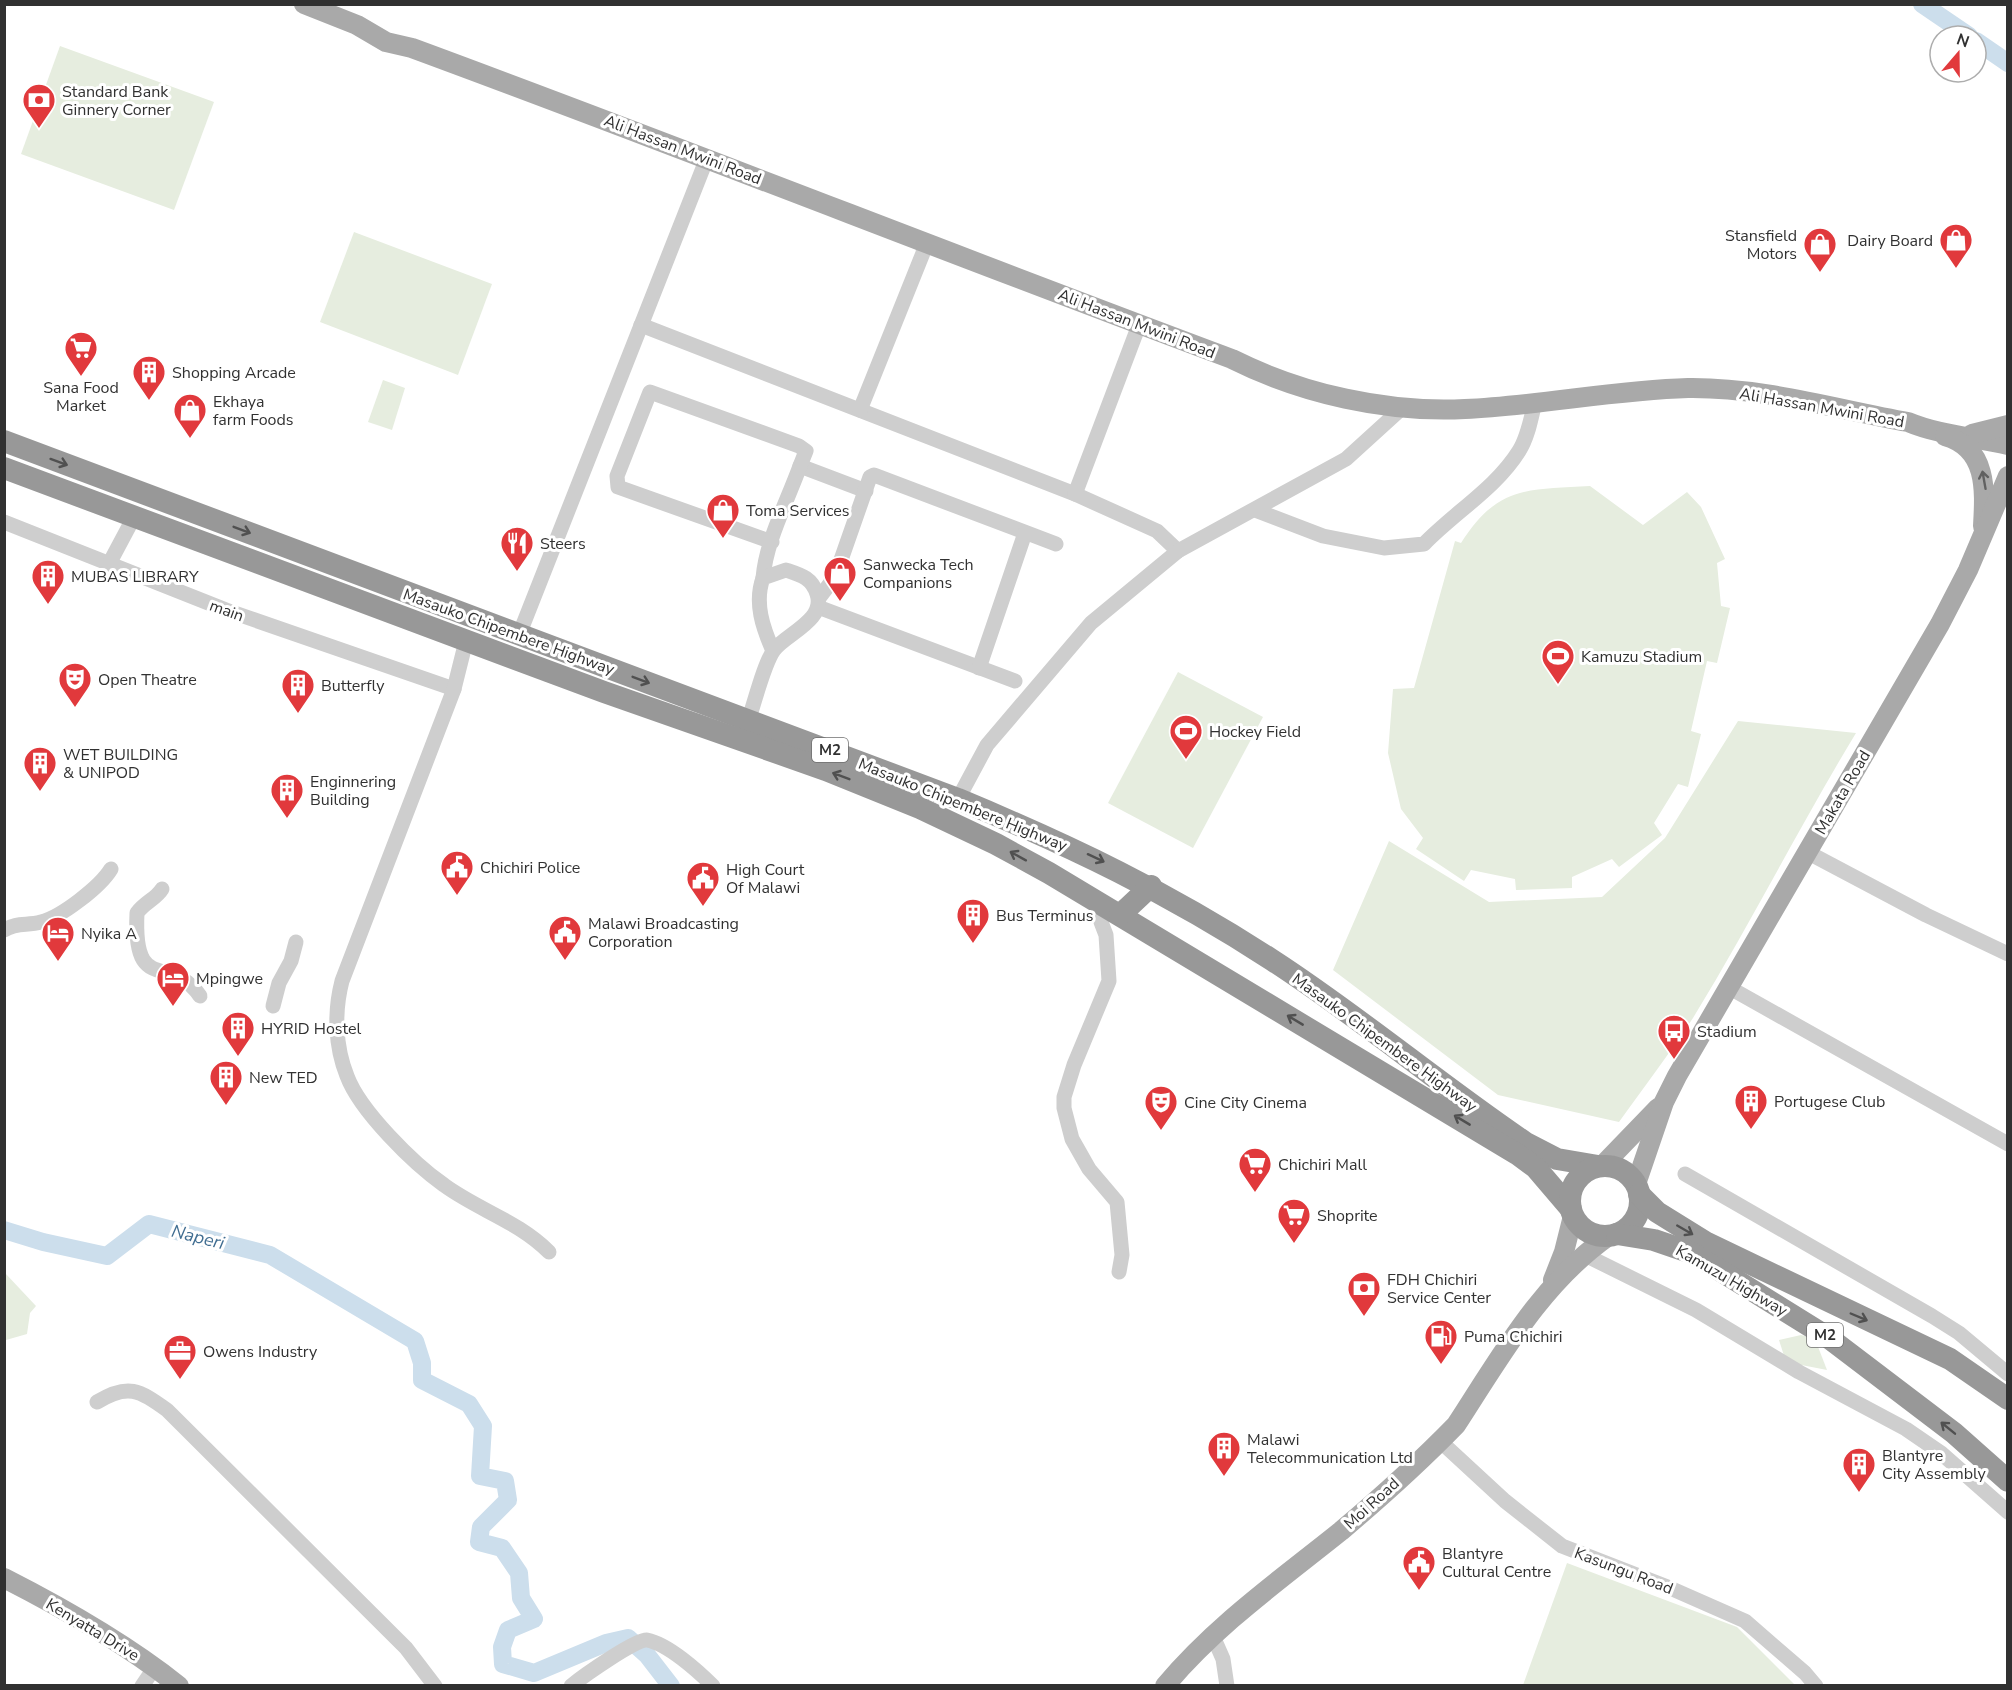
<svg xmlns="http://www.w3.org/2000/svg" width="2012" height="1690" font-family="'Nunito Sans',sans-serif">
<rect width="100%" height="100%" fill="#fff"/>
<g fill="#e6eddf">
<polygon points="60,46 214,102 174,210 21,154"/>
<polygon points="354,232 492,284 458,375 320,322"/>
<polygon points="383,380 405,388 392,430 368,422"/>
<path d="M 1590,486 L 1643,525 L 1687,492 L 1701,507 L 1725,559 L 1717,563 L 1721,606 L 1730,608 L 1717,663 L 1707,661 L 1691,731 L 1701,734 L 1688,787 L 1678,784 L 1654,823 L 1662,835 L 1619,867 L 1612,859 L 1572,877 L 1572,888 L 1516,890 L 1515,879 L 1471,870 L 1464,881 L 1416,849 L 1423,838 L 1401,809 L 1388,753 L 1393,689 L 1414,688 L 1455,541 L 1461,543 C 1498,485 1527,490 1590,486 Z"/>
<polygon points="1178,672 1263,717 1193,848 1108,803"/>
<path d="M 1738,721 L 1856,733 C 1799,827 1750,925 1693,1018 C 1670,1053 1644,1087 1619,1122 L 1498,1095 L 1333,970 L 1389,841 L 1489,902 L 1602,897 L 1665,838 Z"/>
<polygon points="5,1273 36,1306 30,1313 27,1334 6,1340 5,1344"/>
<polygon points="1801,1335 1815,1339 1827,1370 1786,1362 1779,1340"/>
<polygon points="1567,1563 1737,1627 1795,1685 1523,1685"/>
</g>
<g fill="none" stroke-linecap="round" stroke-linejoin="round">
<g stroke="#ccdeec" stroke-width="18">
<polyline points="1922,4 1969,36"/>
<polyline points="1976,41 2008,63"/>
<polyline points="4,1230 43,1242 107,1256 149,1224 270,1255 415,1341 422,1363 422,1380 469,1404 483,1426 480,1476 505,1481 508,1500 481,1527 479,1542 502,1548 519,1573 521,1598 534,1619 508,1630 502,1647 503,1664 534,1673 606,1643 628,1638 647,1655 671,1686"/>
</g>
<g stroke="#cecece" stroke-width="15">
<polyline points="641,325 1075,494 1157,531 1178,551"/>
<polyline points="860,410 923,253 924,244"/>
<polyline points="800,466 866,491"/>
<polyline points="1075,494 1139,325"/>
<path d="M 1255,510 L 1323,536 L 1384,548 L 1424,544 C 1455,512 1496,488 1519,451 C 1528,437 1531,418 1535,402"/>
<polyline points="4,522 226,610 454,689"/>
<polyline points="109,564 134,517"/>
<path d="M 763,578 C 766,541 787,502 800,466 L 806,451 L 799,446 L 650,392 L 617,476 L 618,487 L 772,542"/>
<polyline points="819,598 835,577 870,477 874,475 1056,544"/>
<polyline points="818,607 1015,681"/>
<polyline points="519,635 707,158"/>
<path d="M 466,641 L 454,689 L 342,981 C 334,1012 335,1046 347,1076 C 360,1111 414,1164 444,1185 C 478,1210 518,1221 549,1252"/>
<polyline points="979,668 1025,533"/>
<path d="M 748,721 C 754,705 764,663 774,650 C 786,634 826,620 817,594 C 812,578 801,575 786,570 L 763,578 C 754,603 763,628 773,651"/>
<polyline points="958,799 987,745 1091,623 1178,551 1346,459 1401,409"/>
<polyline points="1807,852 1926,915 2008,954"/>
<path d="M 162,889 C 156,899 145,902 137,913 C 133,997 170,952 200,996"/>
<polyline points="1105,906 1101,922 1106,935 1109,981 1074,1065 1064,1097 1064,1108 1072,1139 1089,1169 1117,1202 1122,1255 1119,1272"/>
<path d="M 4,930 C 17,922 27,926 41,922 C 61,917 100,887 111,869"/>
<polyline points="1730,988 2008,1144"/>
<polyline points="273,1006 279,983 291,961 296,942"/>
<polyline points="1685,1174 1932,1316 1959,1333 2008,1374"/>
<polyline points="1583,1254 1696,1310 1799,1372 1906,1429 1941,1453 2008,1512"/>
<path d="M 97,1402 C 128,1383 139,1390 167,1410 L 406,1648 L 435,1686"/>
<polyline points="1440,1441 1505,1501 1562,1546 1670,1588 1745,1621 1805,1673 1816,1686"/>
<polyline points="1212,1634 1223,1659 1227,1686"/>
<polyline points="142,1686 155,1667"/>
<path d="M 571,1686 C 582,1677 637,1638 647,1640 C 668,1644 698,1671 713,1686"/>
</g>
<g stroke="#a9a9a9" stroke-width="20">
<path d="M 304,4 L 357,25 L 386,42 L 412,48 C 686,149 958,257 1232,359 C 1302,394 1387,413 1465,409 C 1539,406 1613,390 1688,388 C 1762,387 1835,409 1908,422 C 1939,435 1974,437 2008,445"/>
<polyline points="1972,434 2008,425"/>
<path d="M 1945,436 C 1988,448 1985,491 1983,526"/>
<polyline points="1602,1166 1658,1108"/>
<polyline points="1636,1184 1664,1102 1677,1076 1940,624 1968,570 2008,476"/>
<polyline points="1553,1280 1564,1252 1573,1216"/>
<path d="M 4,1578 C 65,1609 125,1643 179,1686"/>
<path d="M 1165,1686 C 1216,1625 1280,1580 1341,1531 C 1380,1498 1420,1462 1456,1425 C 1501,1356 1541,1283 1610,1235"/>
</g>
<g stroke="#989898" stroke-width="22">
<path d="M 4,441 L 958,799 C 1071,846 1169,893 1272,960 C 1360,1017 1440,1085 1526,1143 L 1557,1159 L 1598,1166"/>
<polyline points="4,468 604,692 826,770 920,808 996,844 1049,873 1517,1154 1536,1168 1571,1209"/>
<polyline points="1120,915 1151,886"/>
<circle cx="1605" cy="1201" r="35"/>
<polyline points="1639,1194 1657,1212 1707,1243 1950,1359 2008,1399"/>
<polyline points="1617,1234 1654,1240 1692,1253 1829,1338 1954,1433 2008,1481"/>
</g>
</g>
<defs><path id="oneway-shaft" d="M-6 0H5M1.5-3L5.5 0L1.5 3" fill="none" stroke-width="1.6" stroke-linecap="round" stroke-linejoin="round" transform="scale(1.5)"/></defs>
<g stroke="#505050">
<use href="#oneway-shaft" transform="translate(59 462) rotate(20)"/>
<use href="#oneway-shaft" transform="translate(242 530) rotate(21)"/>
<use href="#oneway-shaft" transform="translate(641 680) rotate(21)"/>
<use href="#oneway-shaft" transform="translate(841 776) rotate(-159)"/>
<use href="#oneway-shaft" transform="translate(1018 856) rotate(-151)"/>
<use href="#oneway-shaft" transform="translate(1096 858) rotate(25)"/>
<use href="#oneway-shaft" transform="translate(1295 1020) rotate(-149)"/>
<use href="#oneway-shaft" transform="translate(1462 1120) rotate(-149)"/>
<use href="#oneway-shaft" transform="translate(1685 1230) rotate(30)"/>
<use href="#oneway-shaft" transform="translate(1859 1317) rotate(23)"/>
<use href="#oneway-shaft" transform="translate(1948 1428) rotate(-141)"/>
</g>
<use stroke="#616161" href="#oneway-shaft" transform="translate(1984 480) rotate(-100)"/>
<defs>
<symbol id="bank-pin" viewBox="-11 -11 22 30"><path d="M0 17L-7.5 6A9.5 9.5 0 1 1 7.5 6Z" fill="#e1393c" stroke="#fff"/><path d="M-6-4H6V4H-6ZM0-2.3a2.3 2.3 0 1 0 0 4.6a2.3 2.3 0 1 0 0-4.6Z" fill="#fff"/></symbol>
<symbol id="shop-pin" viewBox="-11 -11 22 30"><path d="M0 17L-7.5 6A9.5 9.5 0 1 1 7.5 6Z" fill="#e1393c" stroke="#fff"/><path d="M-5-2.5h2.3a2.7 3.5 0 0 1 5.4 0H5L5.5 6h-11ZM-1.5-2.5h3a1.5 2.3 0 0 0-3 0Z" fill="#fff"/></symbol>
<symbol id="supermarket-pin" viewBox="-11 -11 22 30"><path d="M0 17L-7.5 6A9.5 9.5 0 1 1 7.5 6Z" fill="#e1393c" stroke="#fff"/><path d="M-6-5.5h2.5l.6 2H6L4.5 2H-2.5L-4.4-4H-6ZM-1.5 3.2a1.3 1.3 0 1 0 .1 0ZM3 3.2a1.3 1.3 0 1 0 .1 0Z" fill="#fff"/></symbol>
<symbol id="building-pin" viewBox="-11 -11 22 30"><path d="M0 17L-7.5 6A9.5 9.5 0 1 1 7.5 6Z" fill="#e1393c" stroke="#fff"/><path d="M-4-6H4V6H1V3H-1V6H-4ZM-2.5-4.3h1.7v1.8h-1.7ZM.8-4.3h1.7v1.8H.8ZM-2.5-1h1.7V.8h-1.7ZM.8-1h1.7V.8H.8Z" fill="#fff"/></symbol>
<symbol id="restaurant-pin" viewBox="-11 -11 22 30"><path d="M0 17L-7.5 6A9.5 9.5 0 1 1 7.5 6Z" fill="#e1393c" stroke="#fff"/><path d="M-5-6h1v4h1v-4h1v4h1v-4h1v5L-1.5 .5V6h-2V.5L-5-1ZM5-6V6H3V1.5H1.5Q1.5-4 5-6Z" fill="#fff"/></symbol>
<symbol id="stadium-pin" viewBox="-11 -11 22 30"><path d="M0 17L-7.5 6A9.5 9.5 0 1 1 7.5 6Z" fill="#e1393c" stroke="#fff"/><path d="M0-5a6.5 5 0 1 0 0 10a6.5 5 0 1 0 0-10ZM-3.5-1.8h7v3.6h-7Z" fill="#fff"/></symbol>
<symbol id="theatre-pin" viewBox="-11 -11 22 30"><path d="M0 17L-7.5 6A9.5 9.5 0 1 1 7.5 6Z" fill="#e1393c" stroke="#fff"/><path d="M-5-5.5Q0-4 5-5.5V0Q5 5 0 6Q-5 5-5 0ZM-3.3-2.5H-1v1.5H-3.3ZM1-2.5H3.3v1.5H1ZM-2.8 1Q0 5.5 2.8 1Z" fill="#fff"/></symbol>
<symbol id="civic-pin" viewBox="-11 -11 22 30"><path d="M0 17L-7.5 6A9.5 9.5 0 1 1 7.5 6Z" fill="#e1393c" stroke="#fff"/><path d="M-.6-6.5H3V-4.5H.6V-3L4-1V1h2V6H-6V1h2V-1L-.6-3ZM-1.2 2.5V6h2.4V2.5Z" fill="#fff"/></symbol>
<symbol id="hotel-pin" viewBox="-11 -11 22 30"><path d="M0 17L-7.5 6A9.5 9.5 0 1 1 7.5 6Z" fill="#e1393c" stroke="#fff"/><path d="M-6-4.5h1.5V1H6V5H4.5V3h-9V5H-6ZM-4 0a1.8 1.8 0 1 1 3.6 0ZM.5 0V-2.5h3Q6-2.5 6 0Z" fill="#fff"/></symbol>
<symbol id="bus-pin" viewBox="-11 -11 22 30"><path d="M0 17L-7.5 6A9.5 9.5 0 1 1 7.5 6Z" fill="#e1393c" stroke="#fff"/><path d="M-5-6H5V4H4V6H2V4H-2V6H-4V4H-5ZM-3.5-4V0h7V-4ZM-3.5 1.2v1.5H-2V1.2ZM2 1.2v1.5H3.5V1.2Z" fill="#fff"/></symbol>
<symbol id="fuel-pin" viewBox="-11 -11 22 30"><path d="M0 17L-7.5 6A9.5 9.5 0 1 1 7.5 6Z" fill="#e1393c" stroke="#fff"/><path d="M-5.5-6h7V0h2V4h1.3V-2.5L3-4.5l.8-.8L6-3V5H2.5V1h-1V6h-7ZM-4.2-4.7v3.2H.2V-4.7Z" fill="#fff"/></symbol>
<symbol id="office-pin" viewBox="-11 -11 22 30"><path d="M0 17L-7.5 6A9.5 9.5 0 1 1 7.5 6Z" fill="#e1393c" stroke="#fff"/><path d="M-6-3h4V-5.5h4V-3h4V5H-6ZM-1-4.5V-3h2v-1.5ZM-6 0V1H6V0Z" fill="#fff"/></symbol>
</defs>
<g fill-rule="evenodd">
<use href="#bank-pin" x="20" y="81" width="38" height="52"/>
<use href="#shop-pin" x="1937" y="221" width="38" height="52"/>
<use href="#shop-pin" x="1801" y="225" width="38" height="52"/>
<use href="#supermarket-pin" x="62" y="329" width="38" height="52"/>
<use href="#building-pin" x="130" y="353" width="38" height="52"/>
<use href="#shop-pin" x="171" y="391" width="38" height="52"/>
<use href="#shop-pin" x="704" y="491" width="38" height="52"/>
<use href="#restaurant-pin" x="498" y="524" width="38" height="52"/>
<use href="#shop-pin" x="821" y="554" width="38" height="52"/>
<use href="#building-pin" x="29" y="557" width="38" height="52"/>
<use href="#stadium-pin" x="1539" y="637" width="38" height="52"/>
<use href="#theatre-pin" x="56" y="660" width="38" height="52"/>
<use href="#building-pin" x="279" y="666" width="38" height="52"/>
<use href="#stadium-pin" x="1167" y="712" width="38" height="52"/>
<use href="#building-pin" x="21" y="744" width="38" height="52"/>
<use href="#building-pin" x="268" y="771" width="38" height="52"/>
<use href="#civic-pin" x="438" y="848" width="38" height="52"/>
<use href="#civic-pin" x="684" y="859" width="38" height="52"/>
<use href="#building-pin" x="954" y="896" width="38" height="52"/>
<use href="#civic-pin" x="546" y="913" width="38" height="52"/>
<use href="#hotel-pin" x="39" y="914" width="38" height="52"/>
<use href="#hotel-pin" x="154" y="959" width="38" height="52"/>
<use href="#building-pin" x="219" y="1009" width="38" height="52"/>
<use href="#bus-pin" x="1655" y="1012" width="38" height="52"/>
<use href="#building-pin" x="207" y="1058" width="38" height="52"/>
<use href="#building-pin" x="1732" y="1082" width="38" height="52"/>
<use href="#theatre-pin" x="1142" y="1083" width="38" height="52"/>
<use href="#supermarket-pin" x="1236" y="1145" width="38" height="52"/>
<use href="#supermarket-pin" x="1275" y="1196" width="38" height="52"/>
<use href="#bank-pin" x="1345" y="1269" width="38" height="52"/>
<use href="#fuel-pin" x="1422" y="1317" width="38" height="52"/>
<use href="#office-pin" x="161" y="1332" width="38" height="52"/>
<use href="#building-pin" x="1205" y="1429" width="38" height="52"/>
<use href="#building-pin" x="1840" y="1445" width="38" height="52"/>
<use href="#civic-pin" x="1400" y="1543" width="38" height="52"/>
</g>
<g text-anchor="middle" stroke-width="6" stroke-linejoin="round" paint-order="stroke">
<g fill="#fff" stroke="#6f6f6f" stroke-width="1.5">
<rect x="812" y="738" width="36" height="24" rx="4.5"/>
<rect x="1807" y="1323" width="36" height="24" rx="4.5"/>
</g>
<g font-size="15" font-weight="bold" fill="#313131">
<text x="830" y="755">M2</text>
<text x="1825" y="1340">M2</text>
</g>
<g font-size="16" fill="#313131" stroke="#fff" text-anchor="start">
<text x="62" y="97">Standard Bank<tspan x="62" dy="18">Ginnery Corner</tspan></text>
<text x="1797" y="241" text-anchor="end">Stansfield<tspan x="1797" dy="18">Motors</tspan></text>
<text x="1933" y="246" text-anchor="end">Dairy Board</text>
<text x="172" y="378">Shopping Arcade</text>
<text x="81" y="393" text-anchor="middle">Sana Food<tspan x="81" dy="18">Market</tspan></text>
<text x="213" y="407">Ekhaya<tspan x="213" dy="18">farm Foods</tspan></text>
<text x="746" y="516">Toma Services</text>
<text x="540" y="549">Steers</text>
<text x="863" y="570">Sanwecka Tech<tspan x="863" dy="18">Companions</tspan></text>
<text x="71" y="582">MUBAS LIBRARY</text>
<text x="1581" y="662">Kamuzu Stadium</text>
<text x="98" y="685">Open Theatre</text>
<text x="321" y="691">Butterfly</text>
<text x="1209" y="737">Hockey Field</text>
<text x="63" y="760">WET BUILDING<tspan x="63" dy="18">&amp; UNIPOD</tspan></text>
<text x="310" y="787">Enginnering<tspan x="310" dy="18">Building</tspan></text>
<text x="480" y="873">Chichiri Police</text>
<text x="726" y="875">High Court<tspan x="726" dy="18">Of Malawi</tspan></text>
<text x="996" y="921">Bus Terminus</text>
<text x="588" y="929">Malawi Broadcasting<tspan x="588" dy="18">Corporation</tspan></text>
<text x="81" y="939">Nyika A</text>
<text x="196" y="984">Mpingwe</text>
<text x="261" y="1034">HYRID Hostel</text>
<text x="1697" y="1037">Stadium</text>
<text x="249" y="1083">New TED</text>
<text x="1774" y="1107">Portugese Club</text>
<text x="1184" y="1108">Cine City Cinema</text>
<text x="1278" y="1170">Chichiri Mall</text>
<text x="1317" y="1221">Shoprite</text>
<text x="1387" y="1285">FDH Chichiri<tspan x="1387" dy="18">Service Center</tspan></text>
<text x="1464" y="1342">Puma Chichiri</text>
<text x="203" y="1357">Owens Industry</text>
<text x="1247" y="1445">Malawi<tspan x="1247" dy="18">Telecommunication Ltd</tspan></text>
<text x="1882" y="1461">Blantyre<tspan x="1882" dy="18">City Assembly</tspan></text>
<text x="1442" y="1559">Blantyre<tspan x="1442" dy="18">Cultural Centre</tspan></text>
</g>
<g font-size="16" fill="#313131" stroke="#fff">
<text transform="translate(683 149) rotate(21)" y="6">Ali Hassan Mwini Road</text>
<text transform="translate(1137 323) rotate(21)" y="6">Ali Hassan Mwini Road</text>
<text transform="translate(1822 407) rotate(10)" y="6">Ali Hassan Mwini Road</text>
<text transform="translate(227 610) rotate(20)" y="6">main</text>
<text transform="translate(509 631) rotate(20)" y="6">Masauko Chipembere Highway</text>
<text transform="translate(1842 792) rotate(-60)" y="6">Makata Road</text>
<text transform="translate(963 804) rotate(22)" y="6">Masauko Chipembere Highway</text>
<text transform="translate(1385 1042) rotate(36)" y="6">Masauko Chipembere Highway</text>
<text transform="translate(1732 1280) rotate(30)" y="6">Kamuzu Highway</text>
<text transform="translate(1371 1503) rotate(-42)" y="6">Moi Road</text>
<text transform="translate(1624 1570) rotate(21)" y="6">Kasungu Road</text>
<text transform="translate(93 1629) rotate(31)" y="6">Kenyatta Drive</text>
</g>
<g font-size="18" font-style="italic" fill="#406d91" stroke="#fff">
<text transform="translate(198 1237) rotate(14)" y="6">Naperi</text>
</g>
</g>
<rect width="2012" height="1690" fill="none" stroke="#313131" stroke-width="12"/>
<g transform="translate(1958 54) rotate(20)"><circle r="28" fill="#ffffff" stroke="#adadad" stroke-width="1.5"/>
<path d="M0-4.5L10 22L0 15L-10 22Z" fill="#e1393c"/>
<text y="-9" font-size="16" font-weight="bold" text-anchor="middle" fill="#313131">N</text>
</g>
</svg>
